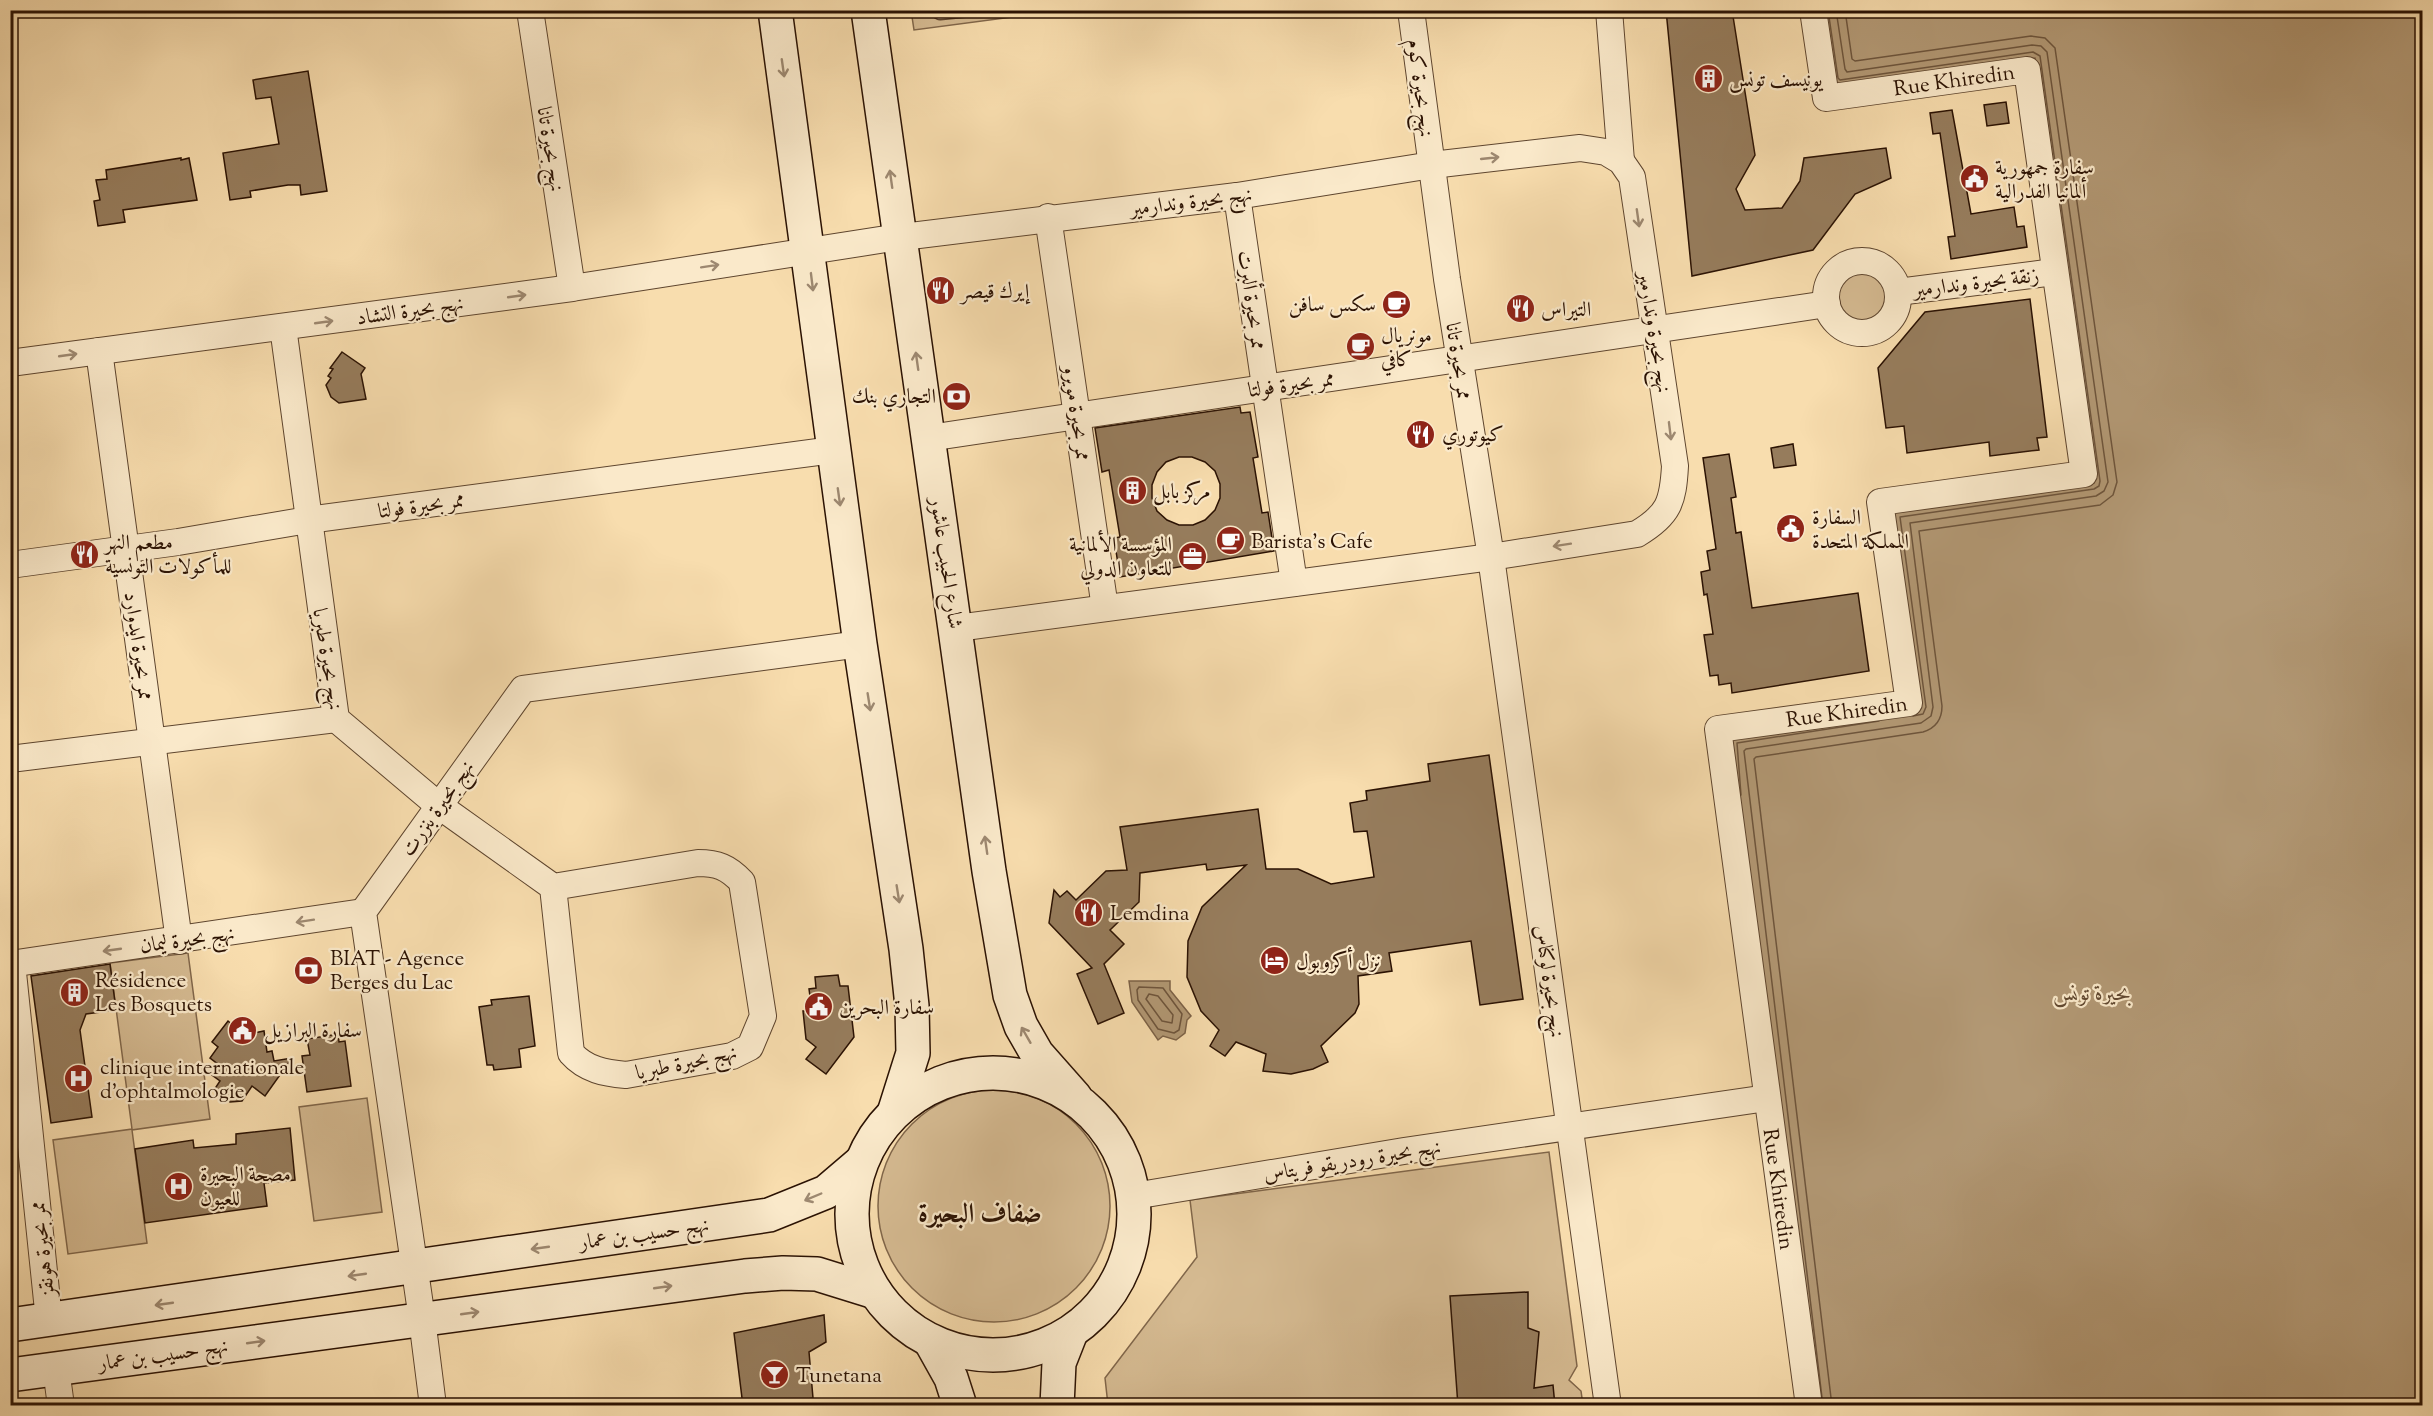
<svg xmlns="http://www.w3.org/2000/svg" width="2433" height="1416" font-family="'Sorts Mill Goudy',Amiri,serif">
<rect width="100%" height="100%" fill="#f8ddae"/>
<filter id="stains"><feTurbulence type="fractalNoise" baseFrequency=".00333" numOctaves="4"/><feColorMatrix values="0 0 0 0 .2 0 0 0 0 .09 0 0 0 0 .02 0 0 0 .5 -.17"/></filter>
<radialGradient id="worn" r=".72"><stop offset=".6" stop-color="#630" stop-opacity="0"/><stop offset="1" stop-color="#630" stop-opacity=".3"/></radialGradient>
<g fill="#d5ba91" stroke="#80664a" stroke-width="1.5">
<polygon points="911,10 1057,11 914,30"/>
<circle cx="1862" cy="296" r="25"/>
<polygon points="188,953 210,1119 132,1130 147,1243 68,1254 53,1140 132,1129 110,963"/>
<circle cx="994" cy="1206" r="116"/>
<polygon points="367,1098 382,1212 314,1221 299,1107"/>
<polygon points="1549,1152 1577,1366 1569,1380 1581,1391 1583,1405 1108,1405 1105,1378 1197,1257 1190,1200"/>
</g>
<g fill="#b29874" stroke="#7c6247" stroke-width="1.5">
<polygon points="1822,11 2422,11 2422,1405 1810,1405 1728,738 1920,709 1893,511 2094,483 2035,58 1834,87"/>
<polygon points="1129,981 1170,981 1170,990 1191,1016 1187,1020 1185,1033 1176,1040 1163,1036 1158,1040 1132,1002"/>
</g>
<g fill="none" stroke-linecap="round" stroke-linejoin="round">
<g stroke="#6e553c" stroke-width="1.5">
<polyline points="1828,10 1838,78 1840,80 2033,52 2040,56 2100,481 2099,486 2094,489 1900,517 1926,707 1923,714 1913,716"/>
<polyline points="1741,795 1737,743 1879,721"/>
<polygon points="1139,987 1163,988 1182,1014 1179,1030 1174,1033 1158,1029 1138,1000 1137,990"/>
<polygon points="1149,994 1158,996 1173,1015 1172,1023 1162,1021 1146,999"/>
<polyline points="1823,1406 1744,751 1746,749 1921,723 1931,716 1933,707 1910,523 2096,496 2104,491 2108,482 2047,52 2041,46 2032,45 1847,72 1845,69 1836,10"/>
<path d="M 1832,1406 L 1754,759 L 1756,757 L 1923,732 C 1936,728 1942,719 1942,706 L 1919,531 L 2100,505 L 2113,495 L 2117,482 L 2055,48 L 2045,38 L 2031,36 L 1855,61 L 1852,59 L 1845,10"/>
</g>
</g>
<g fill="#967c5c" stroke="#2b1203" stroke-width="1.5" fill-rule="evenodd">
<polygon points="1666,10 1732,10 1755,155 1736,189 1745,210 1782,208 1800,181 1804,158 1886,148 1891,178 1855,194 1813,250 1692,276"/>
<polygon points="308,71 327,191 301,195 300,185 288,185 250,191 251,197 230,200 223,153 279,144 271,97 256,99 253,80"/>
<polygon points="2006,102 2009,123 1987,126 1984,105"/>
<polygon points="1952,110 1971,214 2014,207 2017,227 2024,226 2027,247 1951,259 1948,237 1955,236 1940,133 1933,134 1930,113"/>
<polygon points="181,158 181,160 189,158 197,200 123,210 125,222 98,226 94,201 100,200 96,180 107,179 106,170"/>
<polygon points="2030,299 2047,437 2037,438 2039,450 1990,456 1989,442 1907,453 1904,426 1886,428 1878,368 1925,312"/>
<polygon points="342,352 365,368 361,374 366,399 339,403 331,397 326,385 331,378 328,376 333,369 330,368"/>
<path d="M 1240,407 L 1241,413 L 1250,412 L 1258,457 L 1253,458 L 1262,513 L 1268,512 L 1274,551 L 1120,577 L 1114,538 L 1120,537 L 1109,470 L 1102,472 L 1095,428 ZM 1179,457 L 1192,457 L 1205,462 L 1215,471 L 1220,484 L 1220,498 L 1215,510 L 1205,520 L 1193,525 L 1179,525 L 1167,520 L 1157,511 L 1152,498 L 1152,485 L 1157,472 L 1166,462 Z"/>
<polygon points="1793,444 1796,465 1774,468 1771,448"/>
<polygon points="1729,454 1736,497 1731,498 1736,533 1741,532 1752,608 1858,593 1869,671 1732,693 1731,683 1719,685 1718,675 1710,676 1704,635 1713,634 1707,594 1704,595 1701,572 1710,570 1707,551 1716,549 1703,458"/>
<polygon points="1489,755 1523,999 1480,1005 1471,941 1389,953 1392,971 1358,976 1359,1004 1355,1013 1321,1046 1328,1062 1313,1069 1291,1074 1263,1071 1266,1054 1236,1042 1225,1056 1210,1046 1219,1030 1201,1011 1187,977 1188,941 1202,907 1246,865 1207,870 1206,864 1140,873 1139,902 1110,930 1124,944 1104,964 1124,1013 1098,1024 1077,974 1092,968 1049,923 1054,890 1060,897 1067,891 1076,900 1106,871 1127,870 1120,827 1258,809 1266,869 1298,869 1331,884 1374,877 1367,831 1354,832 1350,803 1367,800 1366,791 1430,781 1428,764"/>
<polygon points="110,964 116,1010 86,1014 80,1030 92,1117 51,1123 31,976"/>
<polygon points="838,975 840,986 848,986 854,1037 826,1074 806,1059 816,1047 806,1039 803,1011 812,1011 809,989 816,988 815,977"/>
<polygon points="529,996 535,1046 519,1049 521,1067 494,1070 493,1065 487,1065 479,1007 492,1005 491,1000"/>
<polygon points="228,1021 245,1035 264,1031 267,1052 272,1051 274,1061 292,1058 265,1096 252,1086 242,1101 230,1102 214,1090 220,1081 212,1075 219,1065 210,1058 218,1047 212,1042"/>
<polygon points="338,1034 339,1042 345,1041 351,1086 307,1092 302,1056 310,1055 307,1039"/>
<polygon points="290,1128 295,1180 264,1183 267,1206 145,1223 135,1149 193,1140 194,1148 236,1144 236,1134"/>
<polygon points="1528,1292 1528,1328 1539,1332 1534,1388 1553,1385 1555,1406 1458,1406 1450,1296"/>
<polygon points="824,1315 826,1342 809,1352 813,1398 776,1406 743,1406 734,1333"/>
</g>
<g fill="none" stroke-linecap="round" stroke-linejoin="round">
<defs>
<polyline id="lane" points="935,10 940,13 970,10"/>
<g id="street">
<polyline points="530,10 572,288"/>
<polyline points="1411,10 1447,279 1491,557 1608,1406"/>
<polyline points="1609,10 1621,161"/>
<polyline points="1237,196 1294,583"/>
<polyline points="1048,217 1105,608"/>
<circle cx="1862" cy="297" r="36"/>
<polyline points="1898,292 2054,272"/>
<path d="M 283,327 L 336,719 L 438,805 L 553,887 L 698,863 C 717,863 728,867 742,882 L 763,1016 L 750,1047 L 732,1056 L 626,1075 C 605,1073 586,1070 571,1053 L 553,887"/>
<polyline points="99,351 179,941"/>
<path d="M 10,363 L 572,288 L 886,239 L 1237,196 L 1432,165 L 1580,148 L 1606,152 L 1621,161 L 1632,177 L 1675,466 C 1673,502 1669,515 1637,534 L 1491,557 L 957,628"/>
<polyline points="929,438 1827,304"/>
<polyline points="10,565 178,542 308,520 833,450"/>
<polyline points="10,759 336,719"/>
<polyline points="12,963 49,1320"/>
<polyline points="10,964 363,912"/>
<polyline points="1134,1196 1404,1151 1767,1098"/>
<polyline points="56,1369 61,1406"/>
<polyline points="433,1406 422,1319 363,912 523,689 860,644"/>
<path id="s1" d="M 1809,1406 L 1718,729 L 1909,703 L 1880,502 L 2084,474 L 2027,70 L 1826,98 L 1813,10"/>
</g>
<g id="secondary">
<polyline points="775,10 860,644 906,949 912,1006 913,1053 895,1110"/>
<polyline points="868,10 989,871 1010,995 1021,1026 1037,1054 1075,1097"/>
<circle cx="993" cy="1214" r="141"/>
<polyline points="10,1325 769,1215 826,1192 860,1163"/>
<polyline points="932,1344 951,1378 960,1406"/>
<polyline points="10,1375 745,1276 783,1273 817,1274 875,1292"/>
<polyline points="1057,1406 1059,1363 1070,1335"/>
</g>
</defs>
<use href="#lane" stroke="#5e452e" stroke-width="15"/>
<use href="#street" stroke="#5e452e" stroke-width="28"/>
<use href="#secondary" stroke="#2b1203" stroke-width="36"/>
<use href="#lane" stroke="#fae9ca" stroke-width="12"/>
<use href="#street" stroke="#fae9ca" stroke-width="26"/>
<use href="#secondary" stroke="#fae9ca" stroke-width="33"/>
</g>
<defs><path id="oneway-shaft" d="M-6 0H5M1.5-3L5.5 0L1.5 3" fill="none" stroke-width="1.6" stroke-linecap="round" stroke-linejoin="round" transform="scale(1.5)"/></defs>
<g stroke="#9d8870">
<use href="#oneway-shaft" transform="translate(783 68) rotate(82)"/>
<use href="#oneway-shaft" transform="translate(1490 158) rotate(-6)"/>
<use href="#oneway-shaft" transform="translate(891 179) rotate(-98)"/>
<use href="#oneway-shaft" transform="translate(1638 218) rotate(82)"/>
<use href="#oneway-shaft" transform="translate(710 266) rotate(-9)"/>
<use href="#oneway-shaft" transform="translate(812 282) rotate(83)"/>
<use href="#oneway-shaft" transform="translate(517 296) rotate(-8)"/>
<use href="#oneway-shaft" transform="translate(324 322) rotate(-8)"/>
<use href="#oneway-shaft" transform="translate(68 355) rotate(-8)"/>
<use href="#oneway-shaft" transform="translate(917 361) rotate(-98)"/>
<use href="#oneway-shaft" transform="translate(1670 431) rotate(83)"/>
<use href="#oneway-shaft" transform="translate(839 497) rotate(82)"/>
<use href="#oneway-shaft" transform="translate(1562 545) rotate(171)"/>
<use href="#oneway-shaft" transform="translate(869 702) rotate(81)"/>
<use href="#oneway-shaft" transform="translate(986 845) rotate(-98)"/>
<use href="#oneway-shaft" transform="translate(898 894) rotate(81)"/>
<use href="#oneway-shaft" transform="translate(305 921) rotate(171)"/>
<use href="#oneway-shaft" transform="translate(112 950) rotate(172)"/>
<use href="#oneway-shaft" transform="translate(1026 1035) rotate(-120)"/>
<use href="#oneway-shaft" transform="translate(813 1197) rotate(157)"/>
<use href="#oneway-shaft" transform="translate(540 1248) rotate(172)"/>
<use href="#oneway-shaft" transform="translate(357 1275) rotate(172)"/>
<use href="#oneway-shaft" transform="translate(663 1287) rotate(-8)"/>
<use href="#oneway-shaft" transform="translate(164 1304) rotate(172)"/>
<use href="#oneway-shaft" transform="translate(470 1313) rotate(-8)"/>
<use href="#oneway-shaft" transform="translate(256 1342) rotate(-8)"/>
</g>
<defs>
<symbol id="building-disc" viewBox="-11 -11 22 22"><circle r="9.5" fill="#8f2418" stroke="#fae9ca"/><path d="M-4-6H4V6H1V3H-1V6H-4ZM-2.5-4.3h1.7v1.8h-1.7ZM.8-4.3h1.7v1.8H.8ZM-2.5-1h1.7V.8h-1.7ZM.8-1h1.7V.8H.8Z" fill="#fff"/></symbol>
<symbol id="civic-disc" viewBox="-11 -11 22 22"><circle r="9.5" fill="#8f2418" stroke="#fae9ca"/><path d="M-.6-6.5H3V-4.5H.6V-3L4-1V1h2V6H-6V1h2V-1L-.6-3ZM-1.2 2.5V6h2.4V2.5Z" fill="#fff"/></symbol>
<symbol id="restaurant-disc" viewBox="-11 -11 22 22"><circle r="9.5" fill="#8f2418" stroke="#fae9ca"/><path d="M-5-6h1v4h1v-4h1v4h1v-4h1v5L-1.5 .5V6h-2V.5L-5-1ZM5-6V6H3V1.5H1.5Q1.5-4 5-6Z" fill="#fff"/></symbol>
<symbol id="cafe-disc" viewBox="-11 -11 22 22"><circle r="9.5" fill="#8f2418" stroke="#fae9ca"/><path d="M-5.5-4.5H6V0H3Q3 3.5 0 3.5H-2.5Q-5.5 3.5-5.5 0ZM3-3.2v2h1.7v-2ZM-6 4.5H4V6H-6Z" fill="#fff"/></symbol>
<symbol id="bank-disc" viewBox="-11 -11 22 22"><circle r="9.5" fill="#8f2418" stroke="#fae9ca"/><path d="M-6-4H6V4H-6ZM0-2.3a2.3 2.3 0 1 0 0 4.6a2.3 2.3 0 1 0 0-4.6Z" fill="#fff"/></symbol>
<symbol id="office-disc" viewBox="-11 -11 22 22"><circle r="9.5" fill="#8f2418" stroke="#fae9ca"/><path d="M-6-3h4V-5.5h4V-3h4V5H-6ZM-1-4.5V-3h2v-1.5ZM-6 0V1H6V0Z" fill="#fff"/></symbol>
<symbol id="hotel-disc" viewBox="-11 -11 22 22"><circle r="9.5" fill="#8f2418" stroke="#fae9ca"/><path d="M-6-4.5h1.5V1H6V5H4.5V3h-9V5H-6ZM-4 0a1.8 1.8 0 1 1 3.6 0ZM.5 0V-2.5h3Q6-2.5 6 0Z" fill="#fff"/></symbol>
<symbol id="hospital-disc" viewBox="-11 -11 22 22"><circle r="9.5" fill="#8f2418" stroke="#fae9ca"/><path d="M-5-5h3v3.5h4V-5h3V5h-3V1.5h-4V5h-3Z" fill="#fff"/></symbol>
<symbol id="bar-disc" viewBox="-11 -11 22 22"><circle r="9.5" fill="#8f2418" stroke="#fae9ca"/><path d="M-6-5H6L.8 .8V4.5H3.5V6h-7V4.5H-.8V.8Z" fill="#fff"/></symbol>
</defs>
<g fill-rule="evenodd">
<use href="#building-disc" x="1692" y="62" width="33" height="33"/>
<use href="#civic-disc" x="1958" y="162" width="33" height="33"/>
<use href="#restaurant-disc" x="924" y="274" width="33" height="33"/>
<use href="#cafe-disc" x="1380" y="288" width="33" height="33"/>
<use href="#restaurant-disc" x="1504" y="292" width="33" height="33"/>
<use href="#cafe-disc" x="1344" y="330" width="33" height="33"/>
<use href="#bank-disc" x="940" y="380" width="33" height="33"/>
<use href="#restaurant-disc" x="1404" y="418" width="33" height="33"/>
<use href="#building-disc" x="1116" y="474" width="33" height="33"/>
<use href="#civic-disc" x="1774" y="512" width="33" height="33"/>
<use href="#cafe-disc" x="1214" y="524" width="33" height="33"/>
<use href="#restaurant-disc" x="68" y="538" width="33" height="33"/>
<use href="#office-disc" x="1176" y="540" width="33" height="33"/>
<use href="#restaurant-disc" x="1072" y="896" width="33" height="33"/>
<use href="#hotel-disc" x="1258" y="944" width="33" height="33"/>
<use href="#bank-disc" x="292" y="954" width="33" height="33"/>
<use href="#building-disc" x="58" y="976" width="33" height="33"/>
<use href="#civic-disc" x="802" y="990" width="33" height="33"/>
<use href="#civic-disc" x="226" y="1014" width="33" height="33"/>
<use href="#hospital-disc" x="62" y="1062" width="33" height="33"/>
<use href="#hospital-disc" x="162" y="1170" width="33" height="33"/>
<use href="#bar-disc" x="758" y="1358" width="33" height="33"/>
</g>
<g text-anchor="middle" stroke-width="4.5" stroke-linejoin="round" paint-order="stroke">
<g font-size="21" fill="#2b1203" stroke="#fae9ca" text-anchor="start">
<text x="1729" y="86">يونيسف تونس</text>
<text x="1995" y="174">سفارة جمهورية<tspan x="1995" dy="24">ألمانيا الفدرالية</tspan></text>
<text x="961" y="298">إيرك قيصر</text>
<text x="1376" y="311" text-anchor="end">سكس سافن</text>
<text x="1541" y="316">التيراس</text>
<text x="1381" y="342">مونريال<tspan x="1381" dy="24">كافي</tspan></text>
<text x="936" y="403" text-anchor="end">التجاري بنك</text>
<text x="1442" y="441">كيوتوري</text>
<text x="1153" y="498">مركز بابل</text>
<text x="1812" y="524">السفارة<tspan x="1812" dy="24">المملكة المتحدة</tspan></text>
<text x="1251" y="548">Barista's Cafe</text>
<text x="105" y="549">مطعم النهر<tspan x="105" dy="24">للمأكولات التونسية</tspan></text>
<text x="1172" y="551" text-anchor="end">المؤسسة الألمانية<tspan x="1172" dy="24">للتعاون الدولي</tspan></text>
<text x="1110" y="920">Lemdina</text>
<text x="330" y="965">BIAT - Agence<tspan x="330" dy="24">Berges du Lac</tspan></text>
<text x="1296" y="968">نزل أكروبول</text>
<text x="95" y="987">Résidence<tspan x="95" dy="24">Les Bosquets</tspan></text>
<text x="839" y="1014">سفارة البحرين</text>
<text x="264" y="1037">سفارة البرازيل</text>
<text x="100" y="1074">clinique internationale<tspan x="100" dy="24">d'ophtalmologie</tspan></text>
<text x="200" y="1181">مصحة البحيرة<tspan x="200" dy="24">للعيون</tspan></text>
<text x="796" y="1382">Tunetana</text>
</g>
<g font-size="21" fill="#2b1203" stroke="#fae9ca">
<text transform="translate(1954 80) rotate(-8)" y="7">Rue Khiredin</text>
<text transform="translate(1421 88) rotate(83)" y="7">نهج بحيرة كوم</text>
<text transform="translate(551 149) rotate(81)" y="7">نهج بحيرة تانا</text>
<text transform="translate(1191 201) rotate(-7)" y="7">نهج بحيرة وندارمير</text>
<text transform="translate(1976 282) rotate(-7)" y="7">زنقة بحيرة وندارمير</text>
<text transform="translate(1252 300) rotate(82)" y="7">ممر بحيرة ألبرت</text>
<text transform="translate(410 310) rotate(-8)" y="7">نهج بحيرة التشاد</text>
<text transform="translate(1655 332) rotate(81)" y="7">نهج بحيرة وندارمير</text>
<text transform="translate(1459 361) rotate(81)" y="7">ممر بحيرة تانا</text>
<text transform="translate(1291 384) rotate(-8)" y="7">ممر بحيرة فولتا</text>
<text transform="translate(1077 413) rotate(82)" y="7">ممر بحيرة مويرو</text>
<text transform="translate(421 505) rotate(-8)" y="7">ممر بحيرة فولتا</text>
<text transform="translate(947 563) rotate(82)" y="7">شارع الحبيب عاشور</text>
<text transform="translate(139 646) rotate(82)" y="7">ممر بحيرة ايدوارد</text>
<text transform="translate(328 659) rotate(81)" y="7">نهج بحيرة طبريا</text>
<text dy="7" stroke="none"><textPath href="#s1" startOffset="813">Rue Khiredin</textPath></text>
<text transform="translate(437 808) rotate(-55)" y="7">نهج بحيرة بنزرت</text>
<text transform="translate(187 939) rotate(-8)" y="7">نهج بحيرة ليمان</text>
<text transform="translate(1550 981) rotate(82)" y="7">نهج بحيرة لوكناس</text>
<text transform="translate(686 1062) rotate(-12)" y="7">نهج بحيرة طبريا</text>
<text transform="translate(1352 1160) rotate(-9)" y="7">نهج بحيرة رودريقو فريتاس</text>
<text transform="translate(1779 1189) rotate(82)" y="7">Rue Khiredin</text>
<text transform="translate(644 1233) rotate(-8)" y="7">نهج حسيب بن عمار</text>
<text transform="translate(42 1249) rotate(-96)" y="7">ممر بحيرة هونقز</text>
<text transform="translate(163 1354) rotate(-8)" y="7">نهج حسيب بن عمار</text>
</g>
<g font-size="22" font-style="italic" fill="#614830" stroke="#fae9ca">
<text x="2092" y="1000">بحيرة تونس</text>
</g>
<g font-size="27" font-weight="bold" fill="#2b1203" stroke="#fae9ca">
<text x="980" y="1222">ضفاف البحيرة</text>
</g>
</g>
<rect width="2433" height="1416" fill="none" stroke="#f8ddae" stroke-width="36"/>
<rect x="12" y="12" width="2409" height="1392" fill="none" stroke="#2b1203" stroke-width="3"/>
<rect x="18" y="18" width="2397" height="1380" fill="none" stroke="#2b1203" stroke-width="1.5"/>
<rect width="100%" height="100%" filter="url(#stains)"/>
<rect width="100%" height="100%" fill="url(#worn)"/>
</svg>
